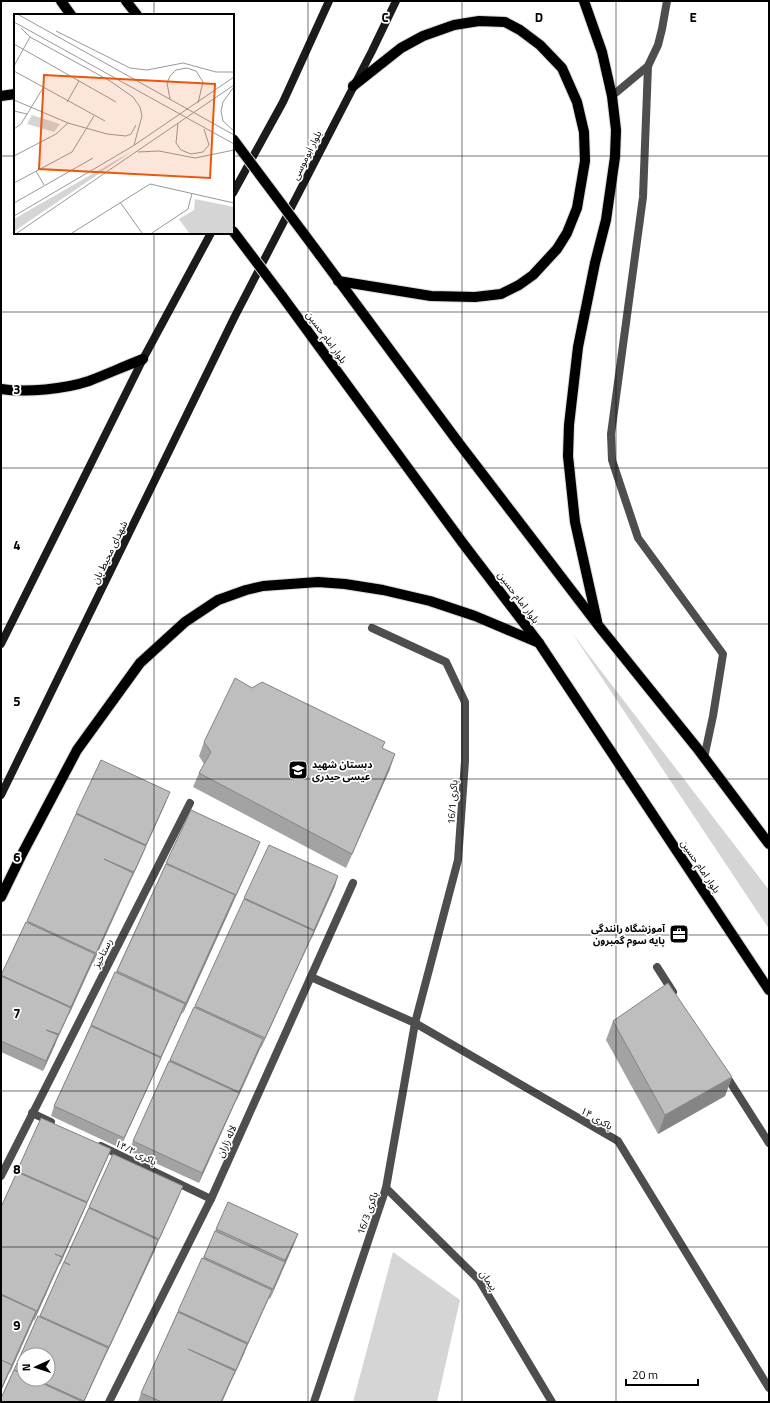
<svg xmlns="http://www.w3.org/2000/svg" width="770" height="1403" font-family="'Titillium Web','Noto Sans Arabic',sans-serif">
<rect width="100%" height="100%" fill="#fff"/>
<g fill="#d5d5d5">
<polygon points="572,633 769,890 769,929"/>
<polygon points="393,1252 460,1300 437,1402 353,1402"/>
</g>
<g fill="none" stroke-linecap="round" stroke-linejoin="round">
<defs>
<g id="primary">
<polyline points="61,1 71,15"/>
<polyline points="126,1 137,15"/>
<polyline points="584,1 602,52 612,96 616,130 615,157 606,220 595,263 578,347 569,425 568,456 575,522 597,621"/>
<polyline points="1,96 15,94"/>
<polyline points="319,254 458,442 598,625 697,748 769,844"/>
<polyline points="338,281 431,296 475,297 501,294 519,285 533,275 557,249 567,233 577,208 585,161 584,132 577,102 562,68 540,45 520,30 505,22 479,21 454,25 423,36 401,48 353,86"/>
<polyline points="282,296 462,542 539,643 769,990"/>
<path d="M 1,389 C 26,393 65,389 89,381 C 107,374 125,366 143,359"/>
<polyline points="1,897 21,856 77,750 140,663 185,622 218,600 246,590 263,586 318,582 345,584 383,590 430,601 475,616 539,643"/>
</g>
</defs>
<use href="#primary" stroke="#dbdbdb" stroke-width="12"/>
<g stroke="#4e4e4e" stroke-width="8">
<polyline points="667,1 662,29 658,45 648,66 643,197 611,434 612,460 638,538 723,654 713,716 704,758"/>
<polyline points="612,96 648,66"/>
</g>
<g stroke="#4e4e4e" stroke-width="8">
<polyline points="657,967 673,992"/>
<polyline points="725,1074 769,1143"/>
<polyline points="32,1113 51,1122"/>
<polyline points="101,1146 211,1199"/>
<polyline points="1,1176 190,803"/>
<polyline points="386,1188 479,1280 552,1402"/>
<polyline points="109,1402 211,1199 353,883"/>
<polyline points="314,1402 386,1188 415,1023 458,860 465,761 465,702 446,662 372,628"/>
</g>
<polyline stroke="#4e4e4e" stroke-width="8" points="311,977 415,1023 618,1141 769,1388"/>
<g stroke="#1b1b1b" stroke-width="8">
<polyline points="233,193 283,102 329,1"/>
<polyline points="1,644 143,359 211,233"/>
<polyline points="1,795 234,318 372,51 396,1"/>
</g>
<use href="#primary" stroke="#000" stroke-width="10"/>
<defs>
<g id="primary-bridge">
<polyline points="233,139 319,254"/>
<polyline points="233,231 282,296"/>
</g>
</defs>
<use href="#primary-bridge" stroke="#dbdbdb" stroke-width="12" stroke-linecap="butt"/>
<use href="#primary-bridge" stroke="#000" stroke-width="10"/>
</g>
<g fill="#a3a3a3" fill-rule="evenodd">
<polygon points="252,688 385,742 382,748 390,769 346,868 193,787 199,773 204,764 199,756 204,742"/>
<polygon points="101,760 166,802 130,882 93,963 92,963 43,1071 1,1052 1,976 26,922 27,923"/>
<polygon points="191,810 260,842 256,852 232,905 183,1013 182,1013 120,1148 51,1116 54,1106 115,972 116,972"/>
<polygon points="269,845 335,886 261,1048 260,1047 199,1183 129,1151 133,1141 194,1007 195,1008"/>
<polygon points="613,1021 732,1077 725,1096 658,1134 606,1040"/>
<polygon points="41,1118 111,1149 107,1159 83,1212 34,1321 33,1320 1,1391 1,1207"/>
<path d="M 113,1154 L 179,1196 L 105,1357 L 84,1402 L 1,1398 L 38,1316 L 39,1317 ZM 24,1355 L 48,1379 L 24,1379 Z"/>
<polygon points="228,1202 298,1234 294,1244 270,1299 269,1298 222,1402 138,1402 141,1393 202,1258 203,1258"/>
</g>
<g fill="#858585">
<polygon points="395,754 390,769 346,868 352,854"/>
<polygon points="170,792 166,802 142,855 146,845"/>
<polygon points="260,842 256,852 232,905 236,895"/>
<polygon points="146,846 142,856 130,882 134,872"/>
<polygon points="133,873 129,883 93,963 96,953"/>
<polygon points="338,876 335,886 311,940 314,930"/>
<polygon points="235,895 232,905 183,1013 186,1003"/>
<polygon points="314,931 310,941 261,1048 265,1038"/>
<polygon points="95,954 92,964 68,1017 71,1007"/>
<polygon points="185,1004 181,1014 157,1067 161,1057"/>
<polygon points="71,1008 67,1018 55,1044 59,1034"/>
<polygon points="58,1035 55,1045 43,1071 46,1061"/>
<polygon points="263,1039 260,1049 236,1102 239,1092"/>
<polygon points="161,1058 157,1068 120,1148 124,1138"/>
<polygon points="732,1077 725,1096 658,1134 665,1115"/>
<polygon points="239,1093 235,1103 199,1183 202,1173"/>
<polygon points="111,1149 107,1159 83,1212 87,1202"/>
<polygon points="183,1186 179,1196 155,1249 159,1239"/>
<polygon points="87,1203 83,1213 59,1267 62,1257"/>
<polygon points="298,1234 294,1244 270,1299 285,1260"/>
<polygon points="158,1240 155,1250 105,1357 109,1347"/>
<polygon points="62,1257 58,1267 34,1321 37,1311"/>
<polygon points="272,1290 268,1300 244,1353 248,1343"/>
<polygon points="36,1311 33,1321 9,1375 12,1365"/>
<polygon points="247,1344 244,1354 232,1380 236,1370"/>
<polygon points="108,1348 104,1358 84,1402"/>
<polygon points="12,1365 8,1375 1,1391 1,1389"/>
<polygon points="235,1371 231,1381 222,1402 221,1402"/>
</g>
<g fill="#bebebe" stroke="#858585">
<polygon points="235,678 252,688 262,682 385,742 382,748 395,754 352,854 199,773 211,752 204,742"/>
<polygon points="101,760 170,792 146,845 76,813"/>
<polygon points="191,810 260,842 236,895 166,863"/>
<polygon points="76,814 146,846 134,872 104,859 133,873 96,953 27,921"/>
<polygon points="269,845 338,876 314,930 244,898"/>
<polygon points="166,864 235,895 186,1003 117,971"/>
<polygon points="244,899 314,931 265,1038 195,1006"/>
<polygon points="26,922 95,954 71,1007 1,975"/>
<polygon points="115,972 185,1004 161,1057 91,1025"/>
<polygon points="1,976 71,1008 59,1034 46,1030 58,1035 46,1061 1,1041"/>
<polygon points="668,983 732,1077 665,1115 613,1021"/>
<polygon points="194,1007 263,1039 239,1092 170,1060"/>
<polygon points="91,1026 161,1058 124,1138 54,1106"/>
<polygon points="169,1061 239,1093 202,1173 133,1141"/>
<polygon points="41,1118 111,1149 87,1202 17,1171"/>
<polygon points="113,1154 183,1186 159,1239 89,1207"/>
<polygon points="17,1172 87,1203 62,1257 55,1254 62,1257 37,1311 1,1294 1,1207"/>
<polygon points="228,1202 298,1234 285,1260 216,1229"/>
<polygon points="89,1208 158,1240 109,1347 40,1316 64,1262 70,1265 64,1262"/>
<polygon points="215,1231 285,1262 273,1289 204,1257"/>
<polygon points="202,1258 272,1290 248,1343 178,1311"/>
<polygon points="1,1295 36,1311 12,1365 1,1360"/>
<polygon points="178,1312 247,1344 236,1370 188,1349 235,1371 221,1402 162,1402 141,1393"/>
<polygon points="38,1316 108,1348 84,1401 35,1379 48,1379 48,1355 24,1355 24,1374 14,1370"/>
<polygon points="1,1360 12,1365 1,1389"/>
<polygon points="14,1370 24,1375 24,1379 33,1379 83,1402 1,1402 1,1398"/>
</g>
<path fill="none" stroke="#000" stroke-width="1" stroke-opacity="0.55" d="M 154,1 L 154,15M 308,1 L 308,1402M 462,1 L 462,1402M 616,1 L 616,1402M 1,156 L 15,156M 233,156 L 769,156M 154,233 L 154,1402M 1,312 L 769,312M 1,468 L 769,468M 1,624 L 769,624M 1,779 L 769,779M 1,935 L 769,935M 1,1091 L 769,1091M 1,1247 L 769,1247"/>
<defs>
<symbol id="school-square" viewBox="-11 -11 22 22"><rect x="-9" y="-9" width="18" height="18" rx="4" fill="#000" stroke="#fff"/><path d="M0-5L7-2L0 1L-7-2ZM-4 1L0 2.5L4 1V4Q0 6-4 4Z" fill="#fff"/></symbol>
<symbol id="office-square" viewBox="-11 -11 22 22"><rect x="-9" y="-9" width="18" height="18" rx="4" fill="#000" stroke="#fff"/><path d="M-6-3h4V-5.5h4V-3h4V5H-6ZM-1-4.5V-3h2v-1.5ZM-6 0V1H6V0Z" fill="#fff"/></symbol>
</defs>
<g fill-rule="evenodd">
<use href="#school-square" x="287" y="759" width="22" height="22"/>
<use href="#office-square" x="668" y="923" width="22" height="22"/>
</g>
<g text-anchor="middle" stroke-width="3.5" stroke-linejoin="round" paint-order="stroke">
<g font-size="10" fill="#000" stroke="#fff">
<text transform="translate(306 155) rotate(-63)" y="4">بلوار ابوموسی</text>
<text transform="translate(327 337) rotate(54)" y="4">بلوار امام حسین</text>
<text transform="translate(109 552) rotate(-64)" y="4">شهدای محیط بان</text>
<text transform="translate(519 597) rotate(53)" y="4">بلوار امام حسین</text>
<text transform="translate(452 802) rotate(-86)" y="4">باکری 16/1</text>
<text transform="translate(701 866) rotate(56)" y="4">بلوار امام حسین</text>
<text transform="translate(102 953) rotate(-63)" y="4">رستاخیز</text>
<text transform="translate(597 1118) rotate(30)" y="4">باکری ۱۴</text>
<text transform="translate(226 1141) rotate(-66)" y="4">لاله زاران</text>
<text transform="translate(136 1152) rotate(26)" y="4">باکری ۱۴/۲</text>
<text transform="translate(367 1213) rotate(-71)" y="4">باکری 16/3</text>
<text transform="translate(489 1280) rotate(55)" y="4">پیمان</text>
</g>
<g font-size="10" font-weight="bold" fill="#000" stroke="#fff" text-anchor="start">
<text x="312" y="768">دبستان شهید<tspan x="312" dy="12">عیسی حیدری</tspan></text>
<text x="665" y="932" text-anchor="end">آموزشگاه رانندگی<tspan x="665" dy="12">پایه سوم گمبرون</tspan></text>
</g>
</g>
<g transform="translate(14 14)">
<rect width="220" height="220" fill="#fff"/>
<path d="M 18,101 L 46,110 L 40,118 L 13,110 ZM 120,136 L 8,212 L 0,218 L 0,205 ZM 181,185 L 220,193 L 220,219 L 175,219 L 165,205 L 180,196 Z" fill="#d5d5d5"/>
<path fill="none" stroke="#999" stroke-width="1" d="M 5,1 L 220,121M 0,8 L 220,130M 7,14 L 16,23 L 96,67 L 119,83 L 126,93 L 128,102 L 120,131M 42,17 L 116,54 L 133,56 L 169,49 L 202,58 L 220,58M 0,30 L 102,88M 0,52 L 16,23M 0,57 L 91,107M 219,74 L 209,88 L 207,97 L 209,107 L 220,117M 156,85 L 153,69 L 156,62 L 162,56 L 173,54 L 182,57 L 189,68 L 184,89M 0,86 L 54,109 L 93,120 L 112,122 L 117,120 L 122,111M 53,88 L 65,67M 0,97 L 13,100M 164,109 L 162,129 L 167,136 L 177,140 L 189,138 L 195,131 L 190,115M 0,115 L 7,110 L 29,74M 124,138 L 145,137 L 181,144 L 220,136M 0,142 L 42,120 L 54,109M 22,157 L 30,171M 0,169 L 58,138 L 80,102M 106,188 L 128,219M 0,189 L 79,144M 0,202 L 119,132 L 220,63M 3,219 L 220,71M 58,219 L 136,170 L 220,189M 138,219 L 174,195 L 178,179"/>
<path fill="#e8590c" fill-opacity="0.15" stroke="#e8590c" stroke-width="2" d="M 30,61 L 201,70 L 196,164 L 25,155 Z"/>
<rect width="220" height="220" fill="none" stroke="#000" stroke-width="2"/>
</g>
<g font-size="13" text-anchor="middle" font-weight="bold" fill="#000" stroke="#fff" stroke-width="3.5" stroke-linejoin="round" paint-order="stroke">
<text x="385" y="22">C</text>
<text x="539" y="22">D</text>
<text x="693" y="22">E</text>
<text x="17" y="394">3</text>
<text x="17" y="550">4</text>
<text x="17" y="706">5</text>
<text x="17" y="862">6</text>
<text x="17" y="1018">7</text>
<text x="17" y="1174">8</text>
<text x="17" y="1330">9</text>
</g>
<rect width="770" height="1403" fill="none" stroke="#000000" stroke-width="4"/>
<g transform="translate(36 1367) rotate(267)"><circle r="19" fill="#ffffff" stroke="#999999"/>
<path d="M0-3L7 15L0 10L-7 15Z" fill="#000000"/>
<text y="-6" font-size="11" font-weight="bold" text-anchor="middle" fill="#000000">N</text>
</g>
<path d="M626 1379v6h72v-6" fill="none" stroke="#000000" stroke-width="2"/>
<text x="632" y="1379" font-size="12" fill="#000000" stroke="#ffffff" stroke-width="3" paint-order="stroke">20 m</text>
</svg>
